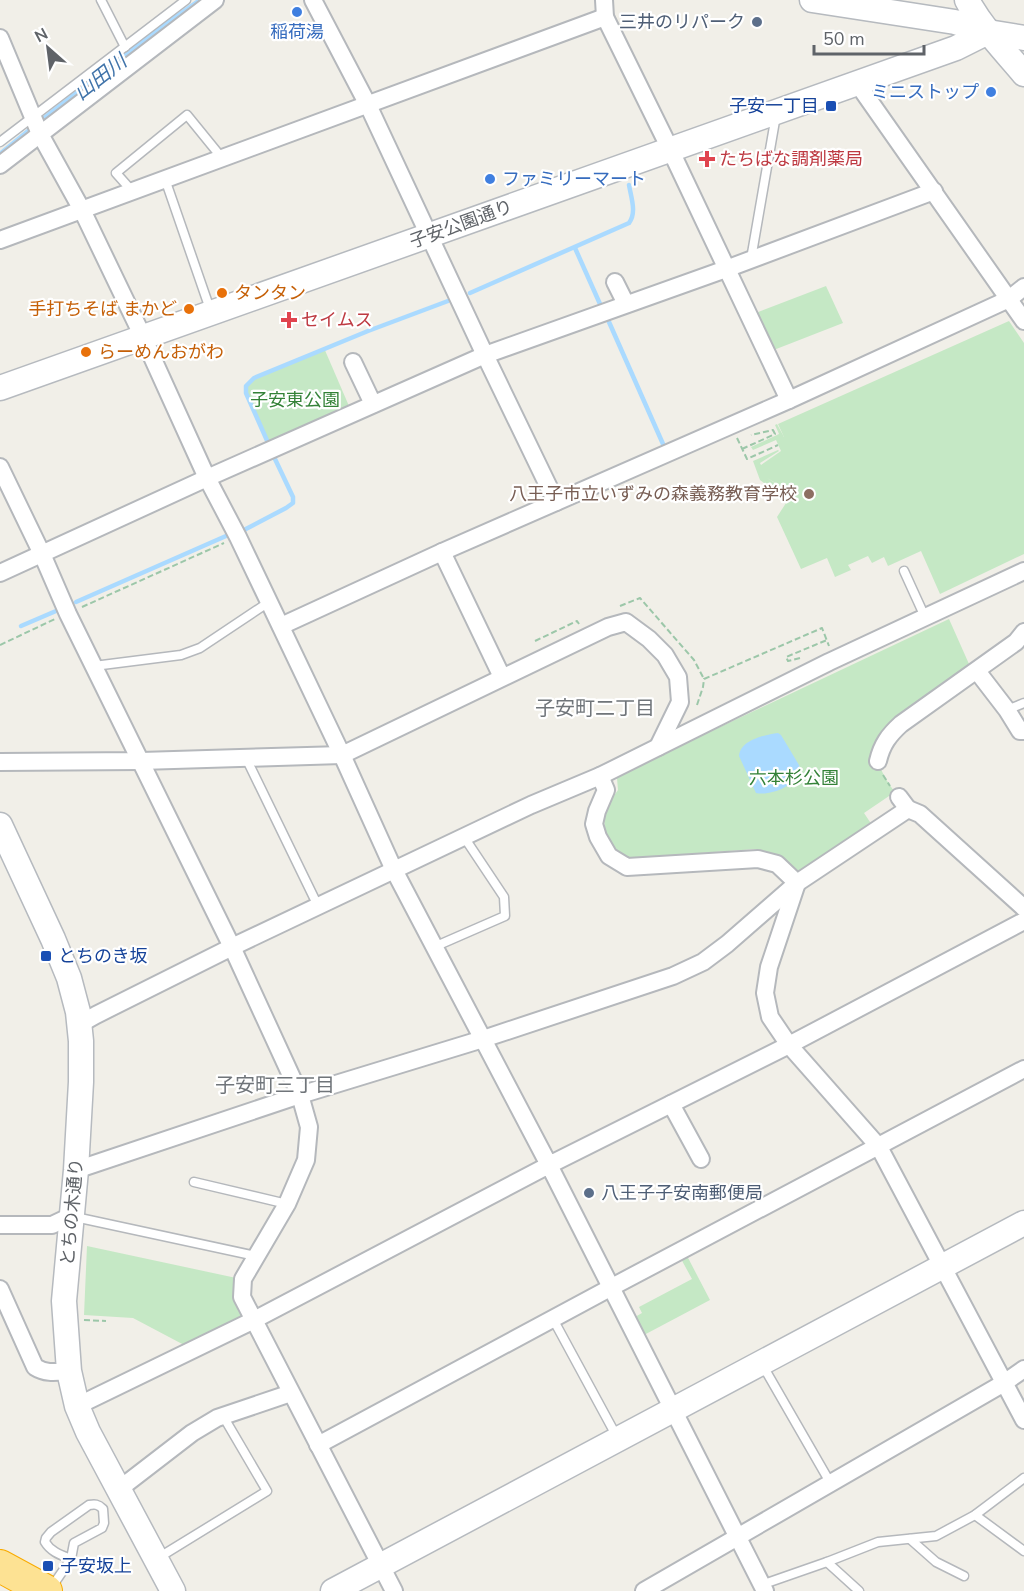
<svg xmlns="http://www.w3.org/2000/svg" width="1024" height="1591" font-family="'Nunito Sans','Noto Sans JP',sans-serif">
<rect width="100%" height="100%" fill="#f1efe8"/>
<g fill="#c5e8c5">
<polygon points="826,286 843,323 766,353 748,316"/>
<polygon points="1009,321 1024,343 1024,554 940,594 921,551 888,566 884,557 872,563 868,556 848,565 851,570 835,577 827,558 801,569 777,517 786,503 779,485 767,478 778,485 783,497 778,499 773,490 760,480 753,461 778,450 779,451 760,463 761,465 781,451 776,440 753,450 751,447 779,434 775,425 777,424 784,437 778,424"/>
<polygon points="324,348 352,413 271,449 246,393 246,386 254,378"/>
<path d="M 949,619 L 973,673 L 901,724 L 878,761 C 882,773 887,782 895,792 L 864,813 L 876,831 L 801,881 C 785,863 780,854 756,849 L 632,858 L 623,856 L 615,850 L 605,833 L 604,818 L 606,807 L 618,790 L 617,778 L 635,767 Z"/>
<polygon points="87,1246 241,1279 245,1307 242,1319 186,1346 133,1318 84,1315"/>
<polygon points="686,1254 710,1300 644,1335 635,1317 642,1313 639,1307 692,1279 680,1257"/>
</g>
<path fill="#aadaff" d="M 778,733 L 781,735 L 799,765 L 801,772 C 794,786 771,796 756,793 L 739,756 C 740,740 764,735 778,733 Z"/>
<g fill="none" stroke-linecap="round" stroke-linejoin="round">
<g stroke="#aadaff" stroke-width="4.5">
<polyline points="39,122 164,25 200,0"/>
<polyline points="0,154 33,127"/>
<polyline points="575,248 600,304"/>
<path d="M 470,293 L 629,223 C 637,213 631,197 629,185"/>
<polyline points="609,322 663,444"/>
<polyline points="269,445 246,393 246,386 254,378 368,331 448,301"/>
<polyline points="244,530 286,508 293,503 293,497 275,459"/>
<polyline points="76,602 226,536"/>
<polyline points="21,626 56,611"/>
</g>
<defs>
<g id="lane">
<polyline points="101,0 125,47"/>
<polyline points="0,142 186,0"/>
<polyline points="165,179 211,312"/>
<polyline points="132,191 116,173 187,115 222,158"/>
<polyline points="751,259 776,115"/>
<polyline points="904,571 925,617"/>
<polyline points="94,666 181,655 200,648 269,602"/>
<polyline points="1007,710 1024,703"/>
<polyline points="246,758 318,906"/>
<polyline points="434,947 505,916 504,897 464,837"/>
<polyline points="194,1182 287,1204"/>
<polyline points="75,1217 256,1256"/>
<polyline points="553,1319 617,1437"/>
<polyline points="763,1366 831,1484"/>
<polyline points="975,1515 1024,1551"/>
<polyline points="910,1539 936,1562 964,1576"/>
<polyline points="158,1558 267,1491 223,1416"/>
<polyline points="827,1562 859,1591"/>
<polyline points="761,1585 827,1562 878,1542 936,1536 975,1515 1024,1478"/>
<path d="M 51,1588 L 71,1559 L 74,1543 L 102,1528 L 104,1523 L 103,1509 C 98,1504 95,1504 89,1505 L 51,1532 L 46,1538 L 45,1542 C 51,1552 61,1555 71,1559"/>
</g>
<g id="street">
<polyline points="313,0 368,105 485,355 556,502"/>
<polyline points="604,0 605,17 670,149 789,400"/>
<polyline points="0,38 40,134 82,210 143,337 207,478 238,537 342,755 394,870 549,1165 789,1045 1024,921"/>
<polyline points="857,83 1024,321"/>
<polyline points="0,165 215,0"/>
<polyline points="0,240 605,17"/>
<polyline points="615,282 626,304"/>
<polyline points="353,362 373,404"/>
<polyline points="0,467 42,554 68,614 232,947 300,1095 309,1127 306,1160 287,1204 243,1279 242,1297 394,1591"/>
<polyline points="442,552 502,677"/>
<polyline points="0,573 207,478 485,355 726,269 934,191"/>
<polyline points="281,626 442,552 789,400 1009,299 1024,287"/>
<polyline points="977,671 1007,710 1020,731 1024,731"/>
<path d="M 878,761 C 882,744 889,735 901,724 L 1016,642 L 1024,632"/>
<polyline points="0,762 141,761 342,755 608,627 626,622 649,639 665,655 678,677 680,702 658,747"/>
<polyline points="600,776 606,790 597,811 594,824 598,837 609,856 627,867 758,859 777,864 797,883 769,967 765,993 770,1017 789,1045 879,1147 1024,1420"/>
<polyline points="899,797 908,809"/>
<polyline points="80,1024 96,1015 232,947 531,805 600,776 829,662 1024,571"/>
<polyline points="671,1104 701,1159"/>
<polyline points="76,1170 300,1095 483,1039 673,976 703,962 727,944 797,883 908,809 920,814 1024,908"/>
<polyline points="0,1225 52,1225 71,1216"/>
<path d="M 0,1289 L 35,1367 C 46,1374 56,1372 69,1371"/>
<polyline points="77,1406 254,1320 549,1165 765,1591"/>
<polyline points="318,1445 610,1288 1024,1069"/>
<polyline points="118,1490 192,1433 217,1418 291,1393"/>
<polyline points="644,1591 1004,1383 1024,1369"/>
</g>
<g id="secondary">
<polyline points="812,0 955,22 988,32 1024,38"/>
<path d="M 967,0 C 982,28 1004,50 1024,74"/>
<polyline points="0,388 956,48 988,32"/>
<polyline points="0,825 53,939 69,978 78,1012 81,1041 81,1082 76,1170 64,1301 69,1371 77,1406 88,1432 173,1591"/>
<polyline points="333,1591 1024,1223"/>
</g>
<polyline id="highway" points="0,1566 46,1591"/>
</defs>
<use href="#lane" stroke="#b5b8bc" stroke-width="11"/>
<use href="#street" stroke="#b5b8bc" stroke-width="20"/>
<use href="#secondary" stroke="#b6babf" stroke-width="27"/>
<use href="#highway" stroke="#f9ab00" stroke-width="34"/>
<g stroke="#9cc7a9" stroke-width="2" stroke-dasharray="6 3" stroke-linecap="butt">
<polyline points="737,438 747,459 778,445"/>
<polyline points="742,449 775,434 773,430 751,435"/>
<polyline points="620,606 640,598 694,660 704,679"/>
<polyline points="82,607 224,543"/>
<polyline points="535,641 577,621 579,624"/>
<polyline points="0,645 55,619"/>
<polyline points="800,658 788,661 786,657 827,640"/>
<polyline points="697,705 703,687 704,679 822,628 829,646"/>
<polyline points="883,775 890,786"/>
<polyline points="84,1320 106,1321"/>
</g>
<use href="#lane" stroke="#fff" stroke-width="8"/>
<use href="#street" stroke="#fff" stroke-width="16"/>
<use href="#secondary" stroke="#fff" stroke-width="24"/>
<use href="#highway" stroke="#fde293" stroke-width="32"/>
</g>
<g fill="#3f7fe0" stroke="#fff" stroke-width="2">
<circle cx="297" cy="12" r="6"/>
<circle cx="991" cy="92" r="6"/>
<circle cx="490" cy="179" r="6"/>
</g>
<g fill="#5c6f8a" stroke="#fff" stroke-width="2">
<circle cx="757" cy="22" r="6"/>
<circle cx="589" cy="1193" r="6"/>
</g>
<g fill="#1a4fb4" stroke="#fff" stroke-width="2">
<rect x="825" y="100" width="12" height="12" rx="3"/>
<rect x="40" y="950" width="12" height="12" rx="3"/>
<rect x="42" y="1560" width="12" height="12" rx="3"/>
</g>
<g fill="#e0444e" stroke="#fff" stroke-width="2">
<path d="M704 150h6v6h6v6h-6v6h-6v-6h-6v-6h6z"/>
<path d="M286 311h6v6h6v6h-6v6h-6v-6h-6v-6h6z"/>
</g>
<g fill="#e8710a" stroke="#fff" stroke-width="2">
<circle cx="222" cy="293" r="6"/>
<circle cx="189" cy="309" r="6"/>
<circle cx="86" cy="352" r="6"/>
</g>
<circle fill="#8d6e63" stroke="#fff" stroke-width="2" cx="809" cy="494" r="6"/>
<g text-anchor="middle" stroke-width="4.5" stroke-linejoin="round" paint-order="stroke">
<g font-size="18" fill="#4e5e75" stroke="#fff" text-anchor="end">
<text x="745" y="28">三井のリパーク</text>
<text x="601" y="1199" text-anchor="start">八王子子安南郵便局</text>
</g>
<g font-size="18" fill="#366cbe" stroke="#fff">
<text x="297" y="38">稲荷湯</text>
<text x="979" y="98" text-anchor="end">ミニストップ</text>
<text x="502" y="185" text-anchor="start">ファミリーマート</text>
</g>
<g font-size="18" fill="#164399" stroke="#fff" text-anchor="start">
<text x="819" y="112" text-anchor="end">子安一丁目</text>
<text x="58" y="962">とちのき坂</text>
<text x="60" y="1572">子安坂上</text>
</g>
<g font-size="18" fill="#be3a42" stroke="#fff" text-anchor="start">
<text x="719" y="165">たちばな調剤薬局</text>
<text x="301" y="326">セイムス</text>
</g>
<g font-size="18" fill="#5f6368" stroke="#fff">
<text transform="translate(461 224) rotate(-20)" y="6">子安公園通り</text>
<text transform="translate(72 1212) rotate(-85)" y="6">とちの木通り</text>
</g>
<g font-size="18" fill="#c56008" stroke="#fff" text-anchor="start">
<text x="234" y="299">タンタン</text>
<text x="177" y="315" text-anchor="end">手打ちそば まかど</text>
<text x="98" y="358">らーめんおがわ</text>
</g>
<g font-size="18" fill="#348238" stroke="#fff">
<text x="295" y="406">子安東公園</text>
<text x="794" y="784">六本杉公園</text>
</g>
<g font-size="18" fill="#785e54" stroke="#fff" text-anchor="end">
<text x="797" y="500">八王子市立いずみの森義務教育学校</text>
</g>
<g font-size="20" font-style="italic" fill="#4174aa" stroke="#fff">
<text transform="translate(100 77) rotate(-38)" y="7">山田川</text>
</g>
<g font-size="20" fill="#70757a" stroke="#fff">
<text x="595" y="715">子安町二丁目</text>
<text x="275" y="1092">子安町三丁目</text>
</g>
</g>
<g transform="translate(48 48) rotate(332)" stroke="#ffffff" stroke-width="4.5" paint-order="stroke">
<path d="M0-4.5L10 22L0 15L-10 22Z" fill="#5f6368"/>
<text y="-9" font-size="16" font-weight="bold" text-anchor="middle" fill="#5f6368">N</text>
</g>
<path d="M814 45v9h110v-9" fill="none" stroke="#5f6368" stroke-width="3"/>
<text x="823" y="45" font-size="18" fill="#5f6368" stroke="#ffffff" stroke-width="4.5" paint-order="stroke">50 m</text>
</svg>
